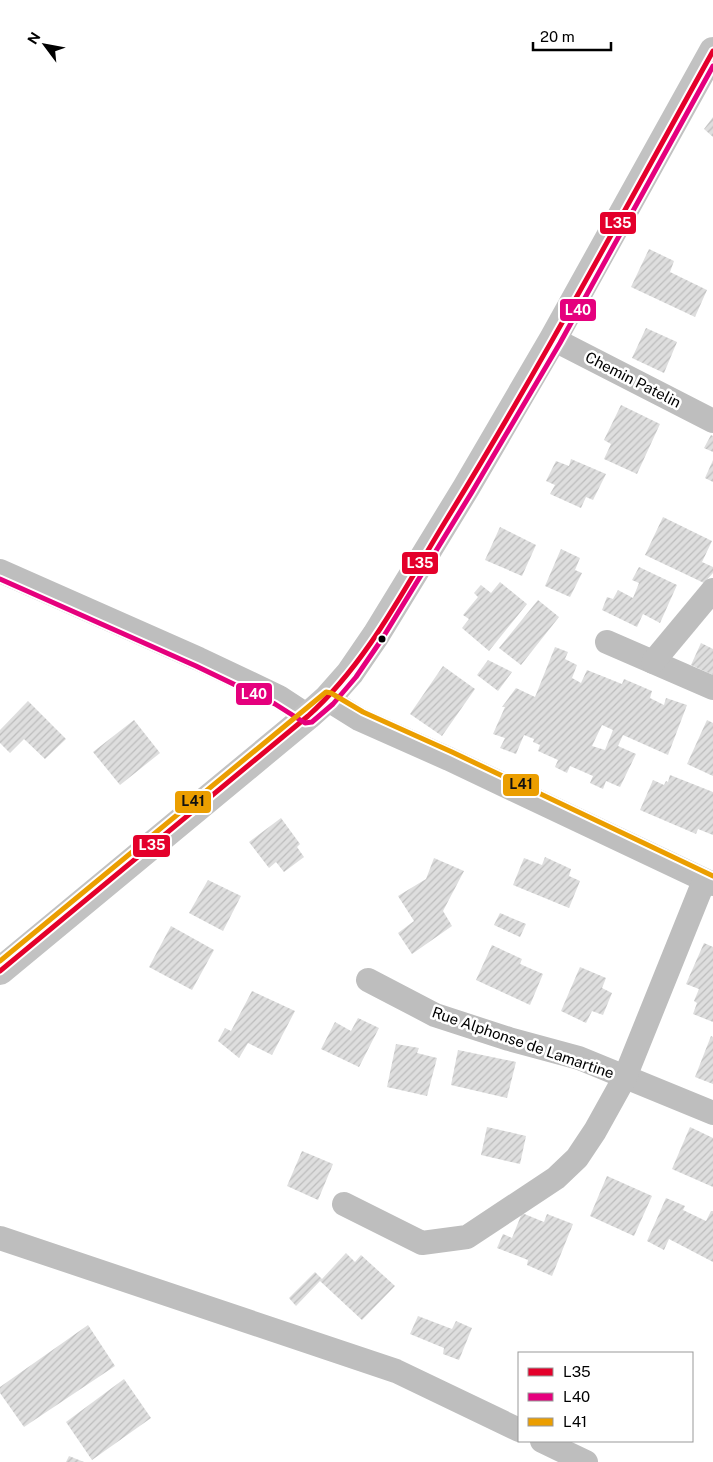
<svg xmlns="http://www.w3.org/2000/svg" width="713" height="1462" font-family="'Public Sans',sans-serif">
<defs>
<pattern id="building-hatch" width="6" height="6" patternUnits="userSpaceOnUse" patternTransform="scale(1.25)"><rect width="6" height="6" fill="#dedede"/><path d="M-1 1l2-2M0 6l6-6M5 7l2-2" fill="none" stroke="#bdbdbd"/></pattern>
</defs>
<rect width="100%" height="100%" fill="#fff"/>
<g fill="url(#building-hatch)" fill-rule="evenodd">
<polygon points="713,117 713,137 704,129"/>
<polygon points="649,249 674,261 670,272 707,290 695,317 631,287"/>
<polygon points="646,328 677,342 664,373 632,358"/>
<polygon points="621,405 660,424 637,474 604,459 611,444 604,440"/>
<polygon points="711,435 713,436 713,452 704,448"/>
<polygon points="571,459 606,474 593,500 586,497 581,508 550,494 555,485 546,481 556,461 569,466"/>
<polygon points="713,460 713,482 705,478"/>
<polygon points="663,517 712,541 702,562 713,567 713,573 704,583 645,555"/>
<polygon points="500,527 536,545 522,576 485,560"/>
<polygon points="561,549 580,558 575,570 582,573 570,597 545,586"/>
<polygon points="639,567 677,585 660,623 643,614 637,627 602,610 607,597 613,599 618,590 633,598 639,583 632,580"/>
<polygon points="500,582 527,604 489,651 462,628 469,619 463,615 478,597 474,593 481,585 491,593"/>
<polygon points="538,600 559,617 521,665 499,648"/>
<polygon points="701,643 713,649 713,675 691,665"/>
<path d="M 555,647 L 568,652 L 565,659 L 577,665 L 572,678 L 581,683 L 587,670 L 622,684 L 624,679 L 652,691 L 650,698 L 664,705 L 666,698 L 687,705 L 668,755 L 623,735 L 618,746 L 636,754 L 620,787 L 606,781 L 603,789 L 590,783 L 593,776 L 570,766 L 567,773 L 555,767 L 558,760 L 538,751 L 540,745 L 533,742 L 534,739 L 524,735 L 516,754 L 500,748 L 505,738 L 493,734 L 505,707 L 502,707 L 516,688 L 535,697 ZM 602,725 L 613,730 L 605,750 L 592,746 Z"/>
<polygon points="488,660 512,672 498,691 477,675"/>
<polygon points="443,666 475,689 442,736 410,714"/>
<polygon points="28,701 66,739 45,759 24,739 10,753 0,743 0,730"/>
<polygon points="134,720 160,753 120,785 93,752"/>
<polygon points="707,720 713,723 713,776 687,764"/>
<polygon points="670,775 713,792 713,835 698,829 696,834 640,810 653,780 664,785 666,781 668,782"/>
<polygon points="281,818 300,844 297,847 304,857 284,872 276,862 269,868 249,842"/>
<polygon points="545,857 571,869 569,876 580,881 569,908 513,885 524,858 542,865"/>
<polygon points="434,858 464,871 443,911 452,926 412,954 398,933 414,921 398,896 426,879"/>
<polygon points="208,880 241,896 223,931 189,913"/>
<polygon points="500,913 526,924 520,937 494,925"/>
<polygon points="171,926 214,950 192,990 149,967"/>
<polygon points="704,943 713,947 713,1022 693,1014 697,1003 694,1001 699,989 686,984"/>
<polygon points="492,945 522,959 520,964 543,974 530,1005 476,980"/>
<polygon points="580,967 606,978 602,988 612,993 603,1015 592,1011 586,1023 561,1011"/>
<polygon points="252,991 295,1011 272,1055 248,1043 239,1058 218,1041 225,1028 231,1031"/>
<polygon points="358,1018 379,1028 359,1067 321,1049 335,1022 351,1031"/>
<polygon points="711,1036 713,1037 713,1084 695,1077"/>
<polygon points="396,1044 419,1048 417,1053 437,1058 427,1096 387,1087"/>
<polygon points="458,1050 516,1062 507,1098 451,1085"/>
<polygon points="487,1127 526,1136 520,1164 481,1155"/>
<polygon points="690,1127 713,1138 713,1187 672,1169"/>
<polygon points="302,1151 333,1164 318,1200 287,1186"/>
<polygon points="607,1176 652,1196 634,1236 590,1216"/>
<polygon points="666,1198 685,1206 683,1210 706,1221 711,1211 713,1211 713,1262 669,1239 664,1250 647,1241"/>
<polygon points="522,1213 544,1222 547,1214 573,1224 552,1276 527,1265 528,1260 497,1248 503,1234 512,1238"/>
<polygon points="346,1253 355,1262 361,1255 395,1286 362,1320 320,1281 296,1306 289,1298 315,1272 322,1279"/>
<polygon points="418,1316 452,1329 456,1321 472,1328 459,1360 443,1354 444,1348 410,1334"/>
<polygon points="88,1325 115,1366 24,1427 0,1393 0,1387"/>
<polygon points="124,1379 151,1418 92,1460 66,1422"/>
<polygon points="69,1456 84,1462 66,1462"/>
</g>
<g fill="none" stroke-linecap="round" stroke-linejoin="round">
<g stroke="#bebebe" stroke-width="24">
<polyline points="553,339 713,421"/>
<polyline points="0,571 199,659 279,697 308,716"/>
<polyline points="607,642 713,688"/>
<polyline points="653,662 713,590"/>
<polyline points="327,699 359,719 449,759 713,884"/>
<polyline points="368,980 435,1015 509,1039 579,1058 713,1113"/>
<polyline points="344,1204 422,1243 467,1237 556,1178 577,1158 595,1131 625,1077 704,881"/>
<polyline points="0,1238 396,1371 519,1430"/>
<polyline points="542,1441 586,1462"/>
</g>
<polyline stroke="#c2c2c2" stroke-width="28" points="0,971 308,716 327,699 350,673 376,635 466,488 553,339 713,51"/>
<defs>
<path id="bus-1" d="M 0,971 L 308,716 C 367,663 404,589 445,522 C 540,368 625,209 713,51"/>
<polyline id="bus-2" points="0,579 196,666 275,704 305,723 312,722 333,704 356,677 382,639 472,492 560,343 713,66"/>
<polyline id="bus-3" points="0,961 326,692 331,693 363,712 452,752 713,876"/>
</defs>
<use href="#bus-1" stroke="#fff" stroke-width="9"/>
<use href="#bus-2" stroke="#fff" stroke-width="9"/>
<use href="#bus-3" stroke="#fff" stroke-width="9"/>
<use href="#bus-1" stroke="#e4002b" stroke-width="5"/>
<use href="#bus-2" stroke="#e5007d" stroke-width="5"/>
<use href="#bus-3" stroke="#eb9e00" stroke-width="5"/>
</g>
<circle fill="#000" stroke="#fff" stroke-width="2" cx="382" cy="639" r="4.5"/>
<g text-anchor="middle" stroke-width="5" stroke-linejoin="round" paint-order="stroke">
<g font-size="15" fill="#000" stroke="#fff">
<text transform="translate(633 380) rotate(27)" y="5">Chemin Patelin</text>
<text transform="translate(523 1043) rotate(19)" y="5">Rue Alphonse de Lamartine</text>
</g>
</g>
<g stroke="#fff" stroke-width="2">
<rect x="599" y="211" width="38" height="24" rx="5" fill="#e4002b"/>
<rect x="559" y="298" width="38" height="24" rx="5" fill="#e5007d"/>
<rect x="401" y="551" width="38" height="24" rx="5" fill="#e4002b"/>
<rect x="235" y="682" width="38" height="24" rx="5" fill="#e5007d"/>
<rect x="502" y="773" width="38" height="24" rx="5" fill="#eb9e00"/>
<rect x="174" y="790" width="38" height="24" rx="5" fill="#eb9e00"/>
<rect x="132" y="834" width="39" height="24" rx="5" fill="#e4002b"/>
</g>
<g font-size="14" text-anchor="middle" font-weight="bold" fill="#fff">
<text x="618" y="228">L35</text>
<text x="578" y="315">L40</text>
<text x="420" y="568">L35</text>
<text x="254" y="699">L40</text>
<text x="152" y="850">L35</text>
</g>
<g font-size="14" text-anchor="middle" font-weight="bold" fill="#111">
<text x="521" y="789">L41</text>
<text x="193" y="806">L41</text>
</g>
<rect x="518" y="1352" width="175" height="90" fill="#ffffff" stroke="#999999"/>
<rect x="528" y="1368" width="25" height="8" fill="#e4002b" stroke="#999999"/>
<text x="563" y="1377" font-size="15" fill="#000000">L35</text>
<rect x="528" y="1393" width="25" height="8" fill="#e5007d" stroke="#999999"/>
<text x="563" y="1402" font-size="15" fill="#000000">L40</text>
<rect x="528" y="1418" width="25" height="8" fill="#eb9e00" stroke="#999999"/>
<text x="563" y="1427" font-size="15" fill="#000000">L41</text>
<g transform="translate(45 45) rotate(302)" stroke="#ffffff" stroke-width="4" paint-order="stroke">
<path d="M0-4L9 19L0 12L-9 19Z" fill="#000000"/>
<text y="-8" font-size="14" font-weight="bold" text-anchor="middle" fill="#000000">N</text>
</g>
<path d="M533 42v8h78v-8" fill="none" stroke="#000000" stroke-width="2.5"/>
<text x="540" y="42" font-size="15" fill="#000000" stroke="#ffffff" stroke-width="4" paint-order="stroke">20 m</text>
</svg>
